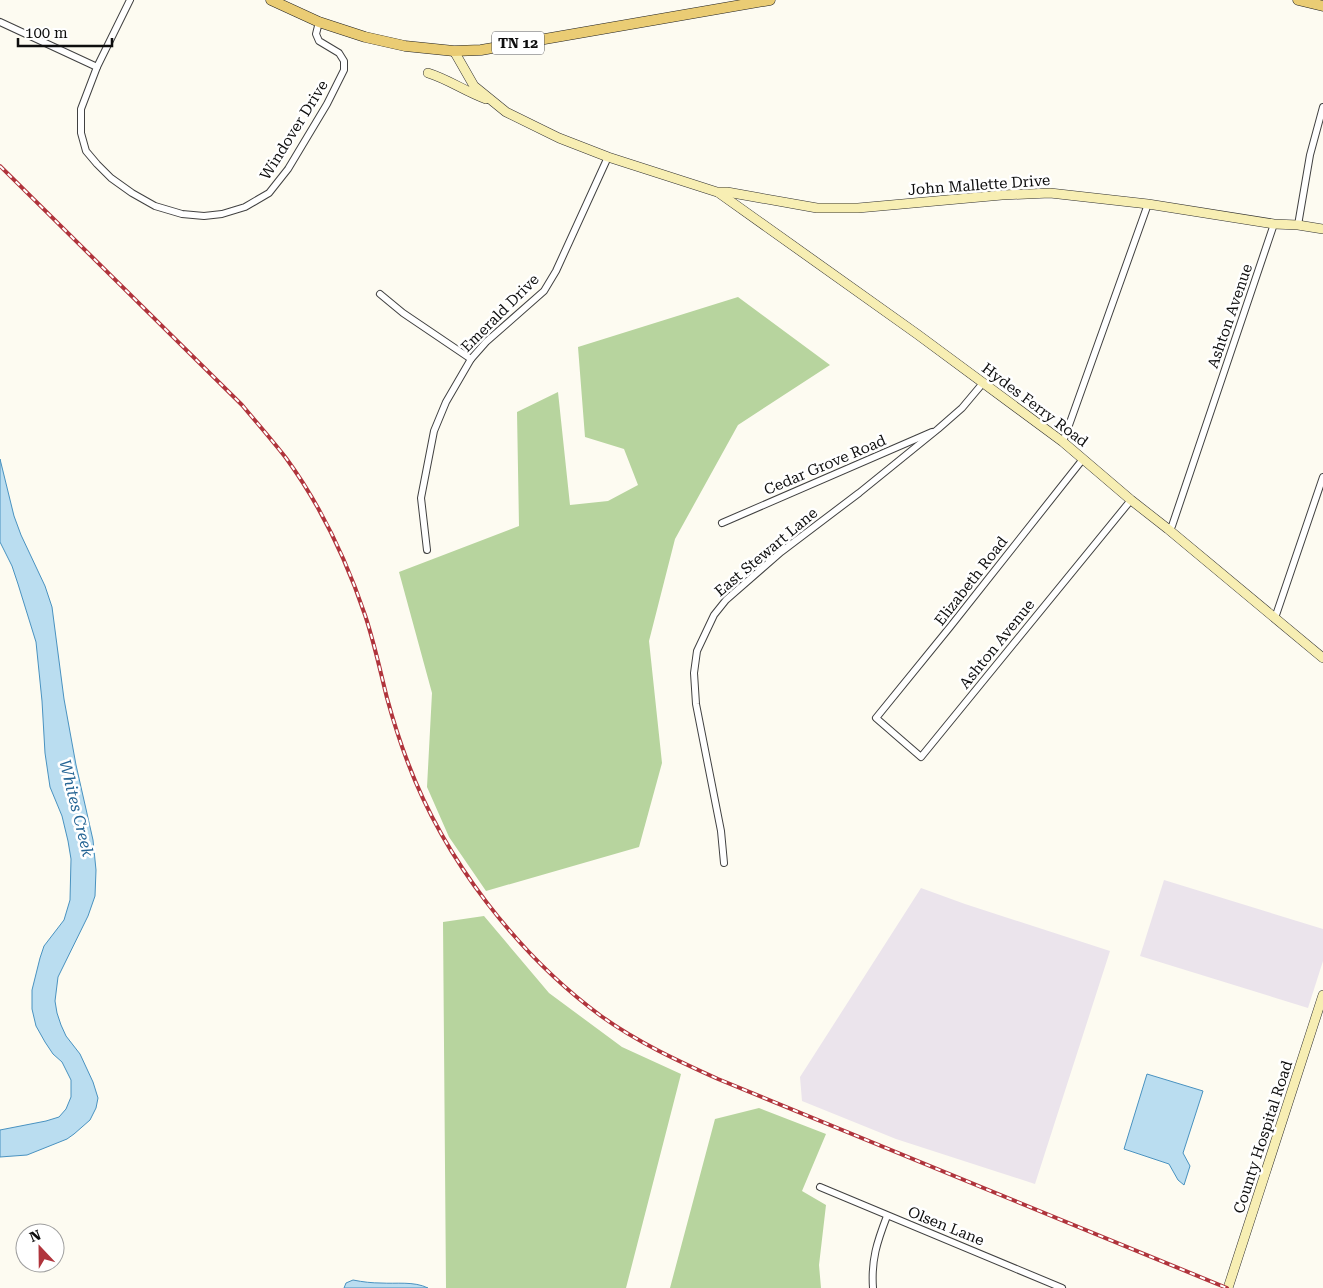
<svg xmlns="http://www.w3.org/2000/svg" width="1323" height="1288" font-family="'Roboto Serif',serif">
<rect width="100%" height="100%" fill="#fdfbf1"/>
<g fill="#ebe4ec">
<polygon points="1164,880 1323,929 1323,961 1308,1008 1140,956"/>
<polygon points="921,888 965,904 1110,951 1035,1184 896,1139 802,1101 800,1077"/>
</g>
<g fill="#b7d49e">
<polygon points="738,297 830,365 738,425 675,539 649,641 662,763 639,847 486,891 449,837 427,787 432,693 399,572 519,526 517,412 558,392 570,505 608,501 638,485 624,449 585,437 578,347"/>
<polygon points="484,916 549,993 622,1047 681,1074 626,1288 446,1288 443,922"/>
<polygon points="759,1108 826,1134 802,1191 826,1205 819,1265 821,1288 670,1288 715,1119"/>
</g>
<g fill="#baddf0" stroke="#4992c0">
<polygon points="0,459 14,516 21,535 45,586 52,607 64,699 76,765 93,840 96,870 95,896 88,916 58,977 55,1001 57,1013 61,1025 66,1036 80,1054 93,1082 98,1098 96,1108 90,1120 74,1134 67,1139 27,1155 0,1157 0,1130 46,1121 59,1117 66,1109 71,1097 71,1080 62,1062 53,1054 45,1042 36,1026 32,1009 32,990 40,958 44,946 64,920 70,900 71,859 68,841 62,816 50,787 45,753 42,701 36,642 18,584 12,566 0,542"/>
<polygon points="1147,1074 1203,1091 1183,1153 1190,1166 1184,1185 1178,1180 1169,1164 1124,1149"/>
<path d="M 353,1280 C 363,1282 372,1283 381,1283 C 396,1284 414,1281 428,1288 L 344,1288 L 346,1283 Z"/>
</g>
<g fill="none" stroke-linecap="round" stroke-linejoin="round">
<defs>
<g id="street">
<polyline points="130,0 97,67 81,109 81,133 86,151 97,164 111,178 132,193 155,206 182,214 204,216 222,214 245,207 269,193 288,169 327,104 344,70 344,61 339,53 319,41 316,34 319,22"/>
<polyline points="0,22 97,67"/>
<polyline points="1298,225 1310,155 1323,107"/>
<polyline points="380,294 403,313 471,359"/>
<polyline points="1063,442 1148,204"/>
<polyline points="1083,459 950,627 876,718 921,757 1131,500"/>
<polyline points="722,523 932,432"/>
<polyline points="1168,529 1172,526 1274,224"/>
<polyline points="427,550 421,498 434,431 446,402 471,359 486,342 544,291 556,271 608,157"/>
<polyline points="1275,618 1323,477"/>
<polyline points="724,863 721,831 696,704 694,673 697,651 714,615 726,600 781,552 859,493 938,429 962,408 983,383"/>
<polyline points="820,1187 1062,1288"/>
<path d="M 873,1288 C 871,1260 877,1242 887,1216"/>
</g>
<g id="secondary">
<polyline points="454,51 474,86 506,112 559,138 608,157 717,192 727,192 817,208 858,208 1002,195 1050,193 1148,204 1274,224 1298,225 1323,229"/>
<path d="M 428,73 C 448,79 466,92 486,99"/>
<polyline points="719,193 917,334 1063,442 1131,500 1168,529 1323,658"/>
<polyline points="1228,1288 1323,995"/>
</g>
<g id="primary">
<polyline points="271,0 319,22 365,37 405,46 454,51 481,50 770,0"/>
<polyline points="1298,0 1323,6"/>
</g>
</defs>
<use href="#street" stroke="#414141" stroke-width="8"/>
<use href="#secondary" stroke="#303030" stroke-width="10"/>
<use href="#primary" stroke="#1f1f1f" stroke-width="11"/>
<use href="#street" stroke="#fff" stroke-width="6"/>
<use href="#secondary" stroke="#f7eeb3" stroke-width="9"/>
<use href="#primary" stroke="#eacc74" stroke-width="10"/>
<defs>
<path id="rail" d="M 0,166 L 242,405 C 257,423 272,440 286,458 C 321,506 346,559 365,615 C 374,642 380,670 387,698 C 393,720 400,742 408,763 C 444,859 518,955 601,1016 C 637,1042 678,1061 718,1079 L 1227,1288"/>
</defs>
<use href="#rail" stroke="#b0343c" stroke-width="4"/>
<use href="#rail" stroke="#fff" stroke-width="2" stroke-dasharray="5.5" stroke-linecap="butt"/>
</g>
<g text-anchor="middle" stroke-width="5" stroke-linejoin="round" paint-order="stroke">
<rect fill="#fff" stroke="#565656" stroke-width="1" x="492" y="31.5" width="52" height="23" rx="4"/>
<g font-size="14" font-weight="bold" fill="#0e0e0e">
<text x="518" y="48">TN 12</text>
</g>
<g font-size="15" fill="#0e0e0e" stroke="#fff">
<text transform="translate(294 130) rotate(-58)" y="5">Windover Drive</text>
<text transform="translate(979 185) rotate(-4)" y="5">John Mallette Drive</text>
<text transform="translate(500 313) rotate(-45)" y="5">Emerald Drive</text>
<text transform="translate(1230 316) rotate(-71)" y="5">Ashton Avenue</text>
<text transform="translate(1035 405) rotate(37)" y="5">Hydes Ferry Road</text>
<text transform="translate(825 465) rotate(-23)" y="5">Cedar Grove Road</text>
<text transform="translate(766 552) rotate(-40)" y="5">East Stewart Lane</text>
<text transform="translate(971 581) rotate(-52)" y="5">Elizabeth Road</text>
<text transform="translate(997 644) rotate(-51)" y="5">Ashton Avenue</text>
<text transform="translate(1263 1137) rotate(-72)" y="5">County Hospital Road</text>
<text transform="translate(946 1226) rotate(22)" y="5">Olsen Lane</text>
</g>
<g font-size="16" font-style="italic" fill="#246494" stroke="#fff">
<text transform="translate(77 808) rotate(76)" y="6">Whites Creek</text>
</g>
</g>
<g transform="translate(40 1248) rotate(338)"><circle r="24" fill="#ffffff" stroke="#9f9f9f"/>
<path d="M0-4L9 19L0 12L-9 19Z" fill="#b0343c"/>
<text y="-8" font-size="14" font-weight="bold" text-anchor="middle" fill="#0e0e0e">N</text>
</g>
<path d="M18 38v8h94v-8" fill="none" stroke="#0e0e0e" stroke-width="2.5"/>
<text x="25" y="38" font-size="15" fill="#0e0e0e" stroke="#ffffff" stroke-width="4" paint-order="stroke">100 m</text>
</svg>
